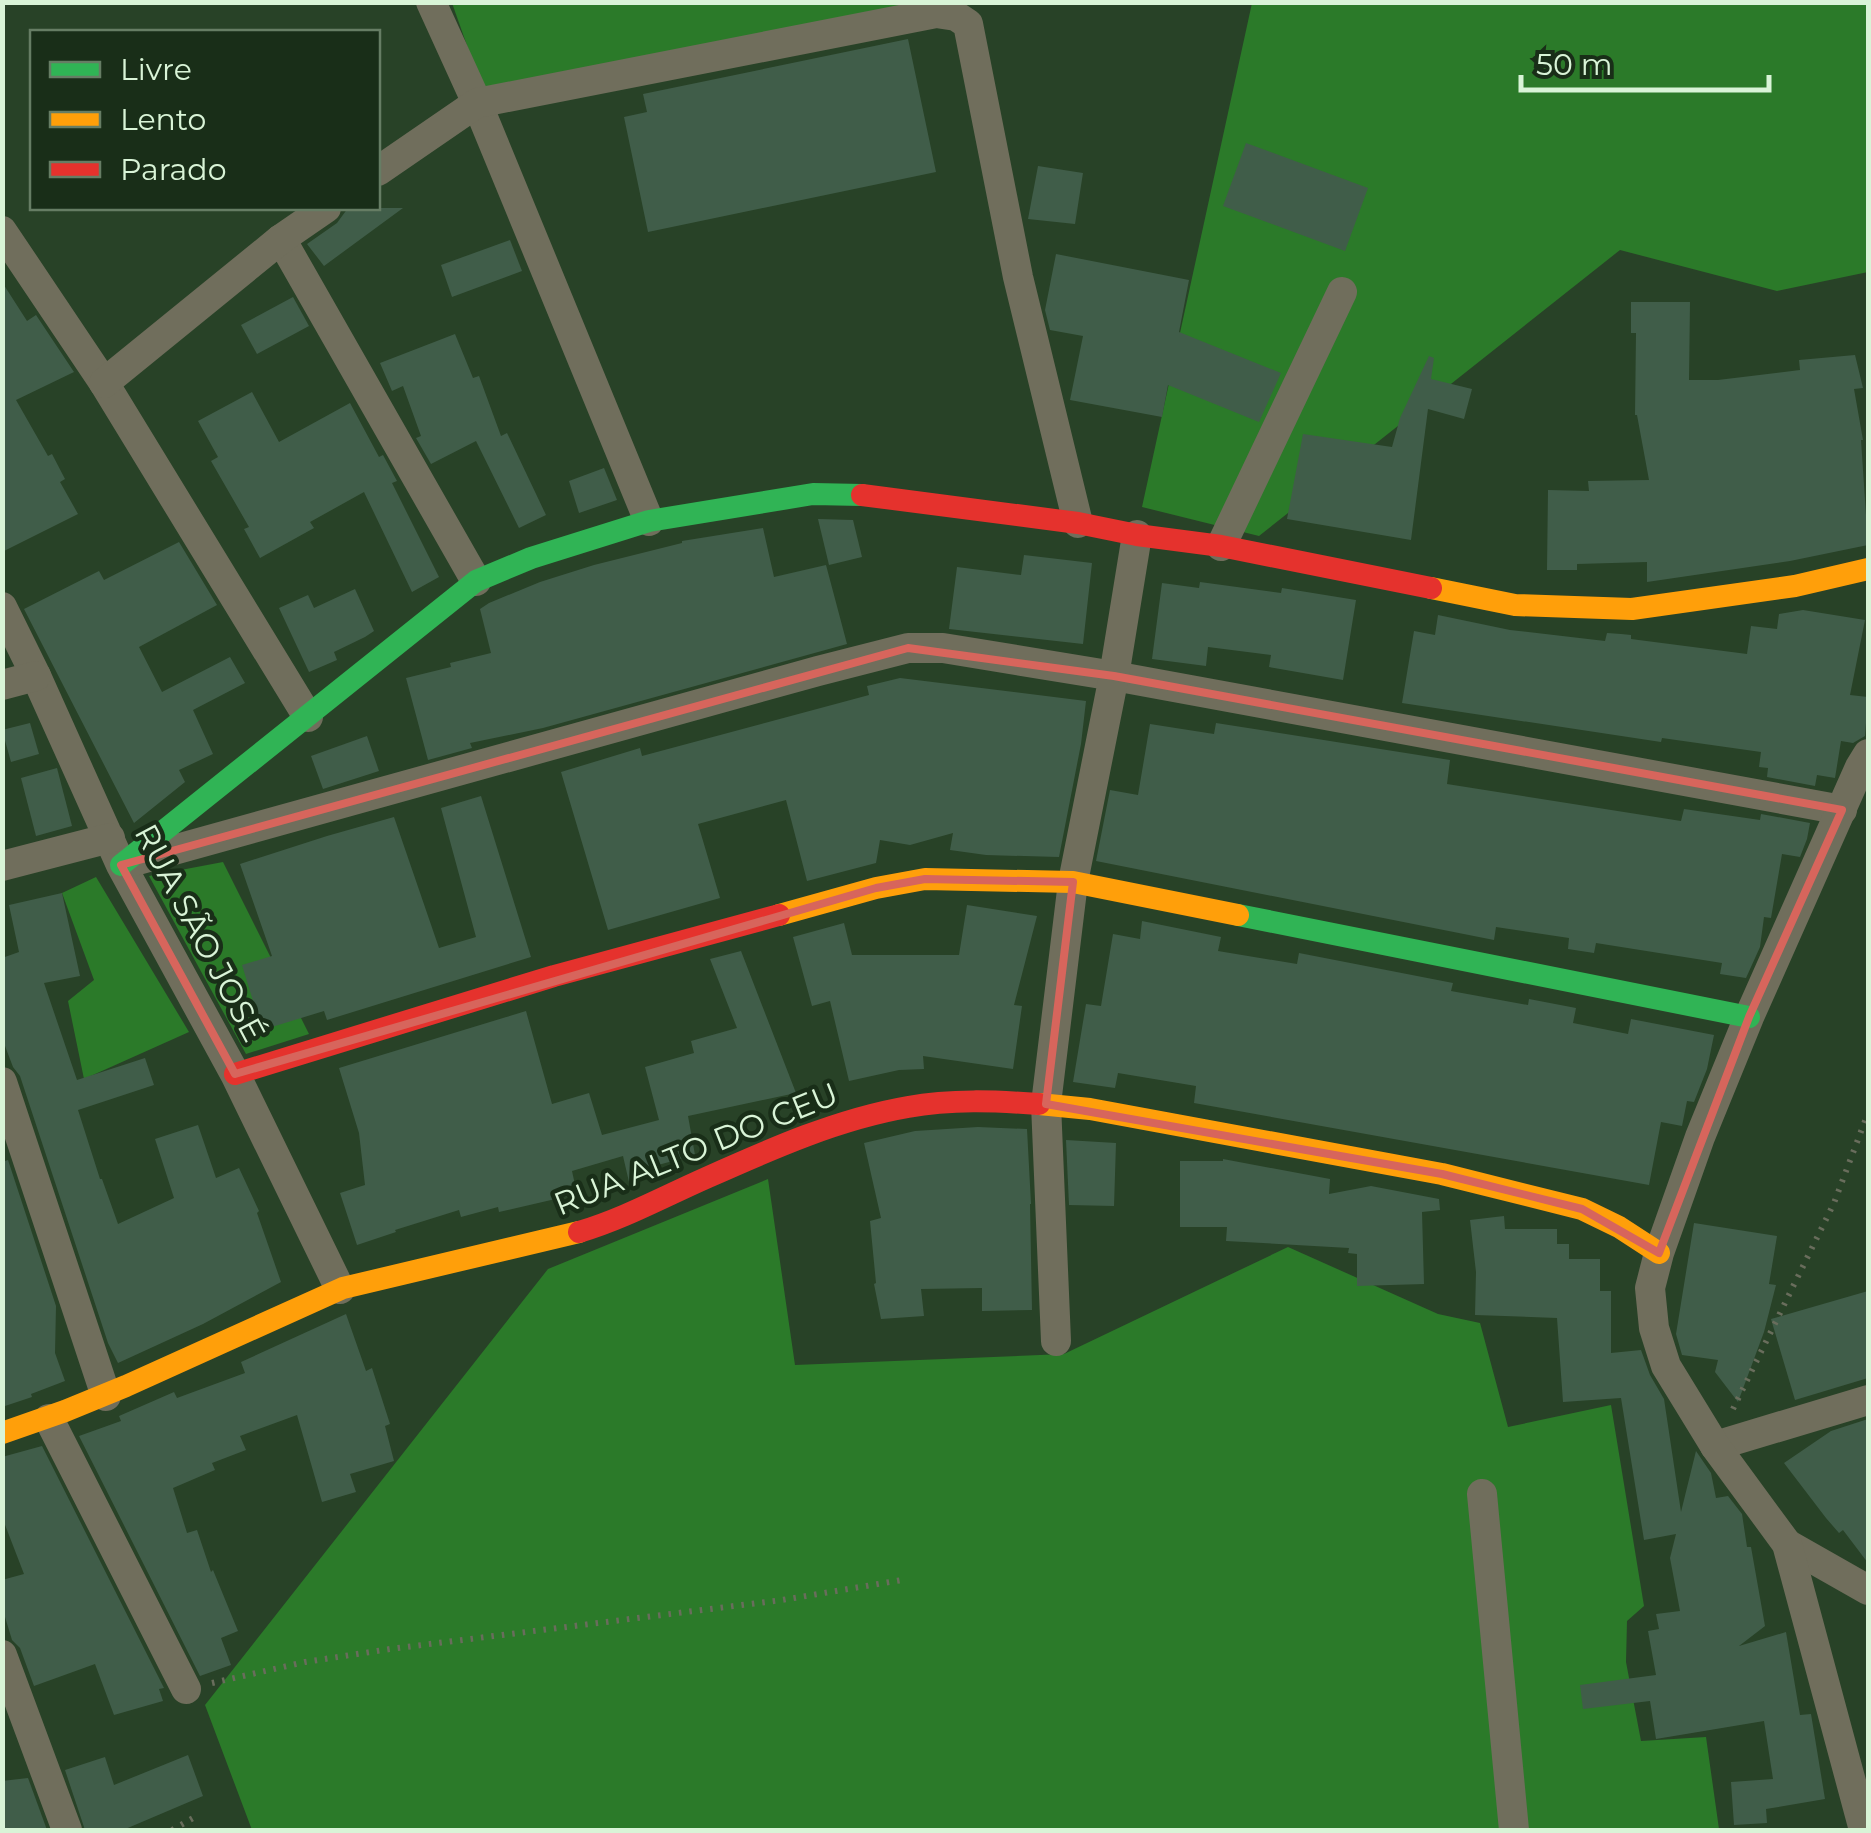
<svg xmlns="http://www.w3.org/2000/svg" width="1871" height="1833" font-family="Montserrat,sans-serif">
<rect width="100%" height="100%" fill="#284227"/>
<g fill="#2b7a29">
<polygon points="452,3 961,3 482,88"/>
<polygon points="1252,3 1868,3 1868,272 1777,291 1620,250 1259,536 1142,507"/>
<polygon points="223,862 309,1034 246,1054 149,876"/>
<polygon points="96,877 189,1032 84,1079 68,1001 94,980 62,893"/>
<polygon points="768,1179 795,1365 1064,1354 1288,1247 1438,1314 1480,1323 1508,1427 1611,1405 1644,1606 1627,1621 1626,1662 1641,1741 1706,1737 1719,1829 252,1830 205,1705 548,1269"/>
</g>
<g fill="#405d49">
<polygon points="908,39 936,172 648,232 624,117 647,112 643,94"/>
<polygon points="1246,143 1368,188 1345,251 1223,206"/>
<polygon points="1038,166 1083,173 1075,224 1028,219"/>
<polygon points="348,208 403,208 324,266 307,244 337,223"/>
<polygon points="510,240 522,271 452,297 441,265"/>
<polygon points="1056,254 1189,280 1179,332 1281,373 1259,422 1168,385 1162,417 1070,400 1083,336 1050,330 1045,310"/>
<polygon points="2,282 27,321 36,315 74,372 16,400 48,456 52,454 65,479 60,482 78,514 2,552"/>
<polygon points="293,297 309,326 257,354 241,325"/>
<polygon points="1631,302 1690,302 1689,380 1718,380 1800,370 1799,360 1855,355 1863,388 1854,389 1863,440 1861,440 1868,545 1790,561 1647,582 1647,562 1577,564 1577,570 1547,570 1548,490 1589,491 1588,481 1649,480 1637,415 1635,415 1636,333 1631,333"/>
<polygon points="455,334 473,378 479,376 501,436 507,433 546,515 519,528 476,441 431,464 416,438 421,436 403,386 392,391 380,363"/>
<polygon points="1429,356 1434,358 1431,379 1472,389 1464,419 1428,409 1411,540 1287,519 1303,434 1392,447 1400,418"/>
<polygon points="252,392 279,442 350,403 379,457 383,455 397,481 392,483 439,577 412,592 364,492 310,522 314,528 260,558 244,529 249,527 211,461 218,457 198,421"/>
<polygon points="604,468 617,500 579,513 569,481"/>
<polygon points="818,519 853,520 862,557 829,565"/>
<polygon points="763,528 774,577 826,565 847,644 543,728 470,743 472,748 428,760 406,678 451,667 450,663 491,653 480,609 489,603 540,582 594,565 682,543 682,541"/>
<polygon points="179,542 217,605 139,647 162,692 230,657 245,683 193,710 213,754 179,770 185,782 134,823 24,609 99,571 104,580"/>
<polygon points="1024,555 1092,563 1083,644 949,629 957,567 1021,575"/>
<polygon points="1200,582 1281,593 1282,588 1356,600 1343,680 1269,667 1271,655 1208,647 1206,666 1152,659 1162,583 1199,588"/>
<polygon points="355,589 374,631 365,637 334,652 337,660 309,672 279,608 308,595 314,608"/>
<polygon points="1803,610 1865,620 1850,695 1868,697 1865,736 1853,743 1841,741 1835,778 1817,775 1815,786 1767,777 1768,768 1759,767 1761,752 1662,738 1661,742 1402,703 1414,631 1435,635 1438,615 1510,630 1605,641 1607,633 1621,634 1631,635 1631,639 1747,654 1751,626 1777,629 1779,614"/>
<polygon points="900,678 1086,701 1081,744 1059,857 986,855 950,850 953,833 910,845 880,840 876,863 807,881 786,800 698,824 720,898 608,930 561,772 640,748 642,756 843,702 869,695 867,686"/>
<polygon points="30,723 39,754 11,762 2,730"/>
<polygon points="1216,723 1450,760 1447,784 1681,821 1684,809 1760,820 1761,814 1810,823 1807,839 1800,857 1782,854 1771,918 1764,917 1760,947 1746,978 1720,974 1722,963 1596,943 1594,953 1568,949 1569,938 1496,927 1494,940 1096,861 1110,790 1138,795 1150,724 1214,734"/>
<polygon points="367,736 379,771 323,789 311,756"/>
<polygon points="57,768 72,826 36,836 21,778"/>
<polygon points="481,796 531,957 327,1020 324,1011 262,1030 242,965 272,956 240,864 327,836 394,817 439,948 476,937 441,808"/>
<polygon points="62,893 80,976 44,983 77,1080 145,1058 154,1085 78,1110 100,1179 102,1179 118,1224 174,1198 155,1139 198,1125 216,1178 239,1168 259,1211 257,1213 281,1282 203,1324 118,1363 108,1343 20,1076 13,1067 2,1038 2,958 19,952 9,905"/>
<polygon points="967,905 1037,916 1014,1005 1022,1006 1013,1069 923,1056 924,1069 899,1070 849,1081 830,1001 812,1006 793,937 844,923 852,955 959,955"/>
<polygon points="1142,921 1221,937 1218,951 1297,964 1299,953 1453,983 1451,991 1528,1005 1529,999 1576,1008 1573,1023 1628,1034 1631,1019 1714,1035 1707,1069 1694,1102 1687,1101 1682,1126 1661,1122 1649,1185 1194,1103 1196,1086 1118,1073 1115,1088 1073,1082 1086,1004 1101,1006 1113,934 1140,939"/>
<polygon points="741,951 796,1093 688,1116 695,1155 658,1165 629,1182 623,1156 572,1171 577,1194 499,1212 498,1207 461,1217 459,1210 395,1230 396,1232 357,1245 340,1193 365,1185 359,1133 339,1068 526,1011 552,1104 589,1093 602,1135 659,1120 645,1067 694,1053 691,1041 737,1028 710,959"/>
<polygon points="978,1127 1027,1129 1031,1204 1030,1204 1032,1310 982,1311 982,1288 921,1289 924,1316 881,1319 874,1284 876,1283 870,1221 881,1218 864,1143 915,1131"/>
<polygon points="1066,1140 1116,1143 1114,1206 1069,1205"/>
<polygon points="1223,1159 1330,1179 1329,1194 1371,1186 1439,1199 1440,1210 1422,1212 1424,1284 1357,1286 1357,1254 1348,1253 1349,1248 1226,1241 1227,1227 1180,1227 1180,1161 1223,1161"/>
<polygon points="8,1160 56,1306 55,1353 65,1381 31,1394 32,1397 2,1407 2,1162"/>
<polygon points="1504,1216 1505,1229 1557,1229 1557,1244 1569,1244 1569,1259 1600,1259 1600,1291 1611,1291 1611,1353 1641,1350 1650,1375 1664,1399 1681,1512 1696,1451 1711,1473 1716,1498 1728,1496 1742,1514 1747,1547 1751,1547 1765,1626 1739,1646 1786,1632 1800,1715 1811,1714 1825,1799 1766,1809 1767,1823 1734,1825 1731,1782 1773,1779 1764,1721 1656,1739 1650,1701 1583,1709 1580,1685 1656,1675 1648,1631 1659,1629 1656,1614 1680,1611 1670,1558 1676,1534 1644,1540 1621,1398 1563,1402 1557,1318 1475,1315 1476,1272 1470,1220"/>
<polygon points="1694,1223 1777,1236 1769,1284 1776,1285 1764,1332 1738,1402 1715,1372 1718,1360 1682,1355 1676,1334"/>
<polygon points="1868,1291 1868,1378 1795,1400 1771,1319"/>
<polygon points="346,1314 366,1371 372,1368 390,1424 385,1426 394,1461 350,1474 356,1492 322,1502 297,1415 240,1436 246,1450 212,1463 215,1470 173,1488 187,1533 197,1530 211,1572 213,1570 238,1631 221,1638 231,1665 200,1676 79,1436 121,1421 119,1416 174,1392 177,1398 245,1373 241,1362"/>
<polygon points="1868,1419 1868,1563 1843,1530 1839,1533 1826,1518 1784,1463 1831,1431"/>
<polygon points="42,1446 164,1688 159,1689 163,1701 114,1715 95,1664 34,1686 20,1648 12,1640 2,1607 2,1580 24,1574 2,1517 2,1457"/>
<polygon points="188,1755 203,1796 123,1830 85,1830 65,1770 105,1757 114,1785"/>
<polygon points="28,1778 47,1830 2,1830 2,1781"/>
</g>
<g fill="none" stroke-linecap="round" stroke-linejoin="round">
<g stroke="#696d5c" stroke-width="6" stroke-dasharray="2.5 8" stroke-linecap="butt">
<polyline points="1733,1409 1834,1203 1868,1113"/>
<polyline points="212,1683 305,1662 390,1649 782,1600 902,1580"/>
<polyline points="172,1830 193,1818"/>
</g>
<g stroke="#706e5c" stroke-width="30">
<polyline points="431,2 477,103 649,521"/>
<polyline points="378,171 477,103 936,13 956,16 968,24 1018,277 1078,523"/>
<polyline points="2,231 104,383 308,717"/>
<polyline points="281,239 476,581"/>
<polyline points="104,383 281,239 326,208"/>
<polyline points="1221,546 1342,292"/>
<polyline points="2,607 36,676 121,865 235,1074 340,1289"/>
<polyline points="2,685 36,676"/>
<polyline points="134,861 818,671 908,648 943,648 1114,676 1842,810"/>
<polyline points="2,866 110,838"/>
<polyline points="2,1082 106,1396"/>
<polyline points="1056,1341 1046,1104 1073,882 1114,676 1137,535"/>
<polyline points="49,1419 186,1689"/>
<polyline points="1715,1446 1868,1400"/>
<polyline points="1482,1494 1514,1830"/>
<polyline points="1787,1544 1868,1590"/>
<polyline points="2,1655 67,1830"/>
<polyline points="1864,1830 1787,1544 1715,1446 1666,1366 1654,1328 1650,1288 1659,1253 1700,1137 1749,1017 1860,767 1868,754"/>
</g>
<g stroke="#30b455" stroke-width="22">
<polyline points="121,865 476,581 531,558 649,521 813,494 862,495"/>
<polyline points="1238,915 1749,1017"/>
</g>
<g stroke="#ff9f0a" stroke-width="22">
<polyline points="1431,588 1515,605 1632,609 1795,586 1868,569"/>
<polyline points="779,915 876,888 925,879 1073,882 1238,915"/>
<polyline points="1039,1104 1090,1109 1442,1174 1582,1209 1619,1227 1659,1253"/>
<polyline points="2,1433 65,1411 126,1386 343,1288 579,1232"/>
</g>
<g stroke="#e5322d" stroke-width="22">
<polyline points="862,495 1078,523 1137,535 1221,546 1431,588"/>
<polyline points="235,1074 554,976 779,915"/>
<path d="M 579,1232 C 623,1219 663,1197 706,1178 C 771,1149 838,1119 908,1107 C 951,1099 996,1101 1039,1104"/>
</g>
</g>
<path fill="none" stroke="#d7655c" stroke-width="8" stroke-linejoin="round" d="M 908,648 L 1114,676 L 1842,810 L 1749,1017 L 1659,1253 L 1582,1209 L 1442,1174 L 1046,1104 L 1073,882 L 925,879 L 876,888 L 235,1074 L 121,865 Z"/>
<g text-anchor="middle" stroke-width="9" stroke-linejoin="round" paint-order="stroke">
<g font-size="32" fill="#d9f4d7" stroke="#192e18">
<text transform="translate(200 933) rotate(62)" y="11">RUA SÃO JOSÉ</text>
<text transform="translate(696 1149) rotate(-22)" y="11">RUA ALTO DO CEU</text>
</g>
</g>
<rect width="1871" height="1833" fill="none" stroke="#d9f4d7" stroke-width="10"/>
<rect x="30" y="30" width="350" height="180" fill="#192e18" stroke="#667d64" stroke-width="2.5"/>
<rect x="50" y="62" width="50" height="15" fill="#30b455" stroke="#667d64" stroke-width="2.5"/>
<text x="120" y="80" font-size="30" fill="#d9f4d7">Livre</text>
<rect x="50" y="112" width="50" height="15" fill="#ff9f0a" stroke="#667d64" stroke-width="2.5"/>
<text x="120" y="130" font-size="30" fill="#d9f4d7">Lento</text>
<rect x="50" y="162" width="50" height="15" fill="#e5322d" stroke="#667d64" stroke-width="2.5"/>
<text x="120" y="180" font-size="30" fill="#d9f4d7">Parado</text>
<path d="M1521 75v15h248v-15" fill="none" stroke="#d9f4d7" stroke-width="5"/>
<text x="1536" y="75" font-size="30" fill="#d9f4d7" stroke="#192e18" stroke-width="8" paint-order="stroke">50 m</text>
</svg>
